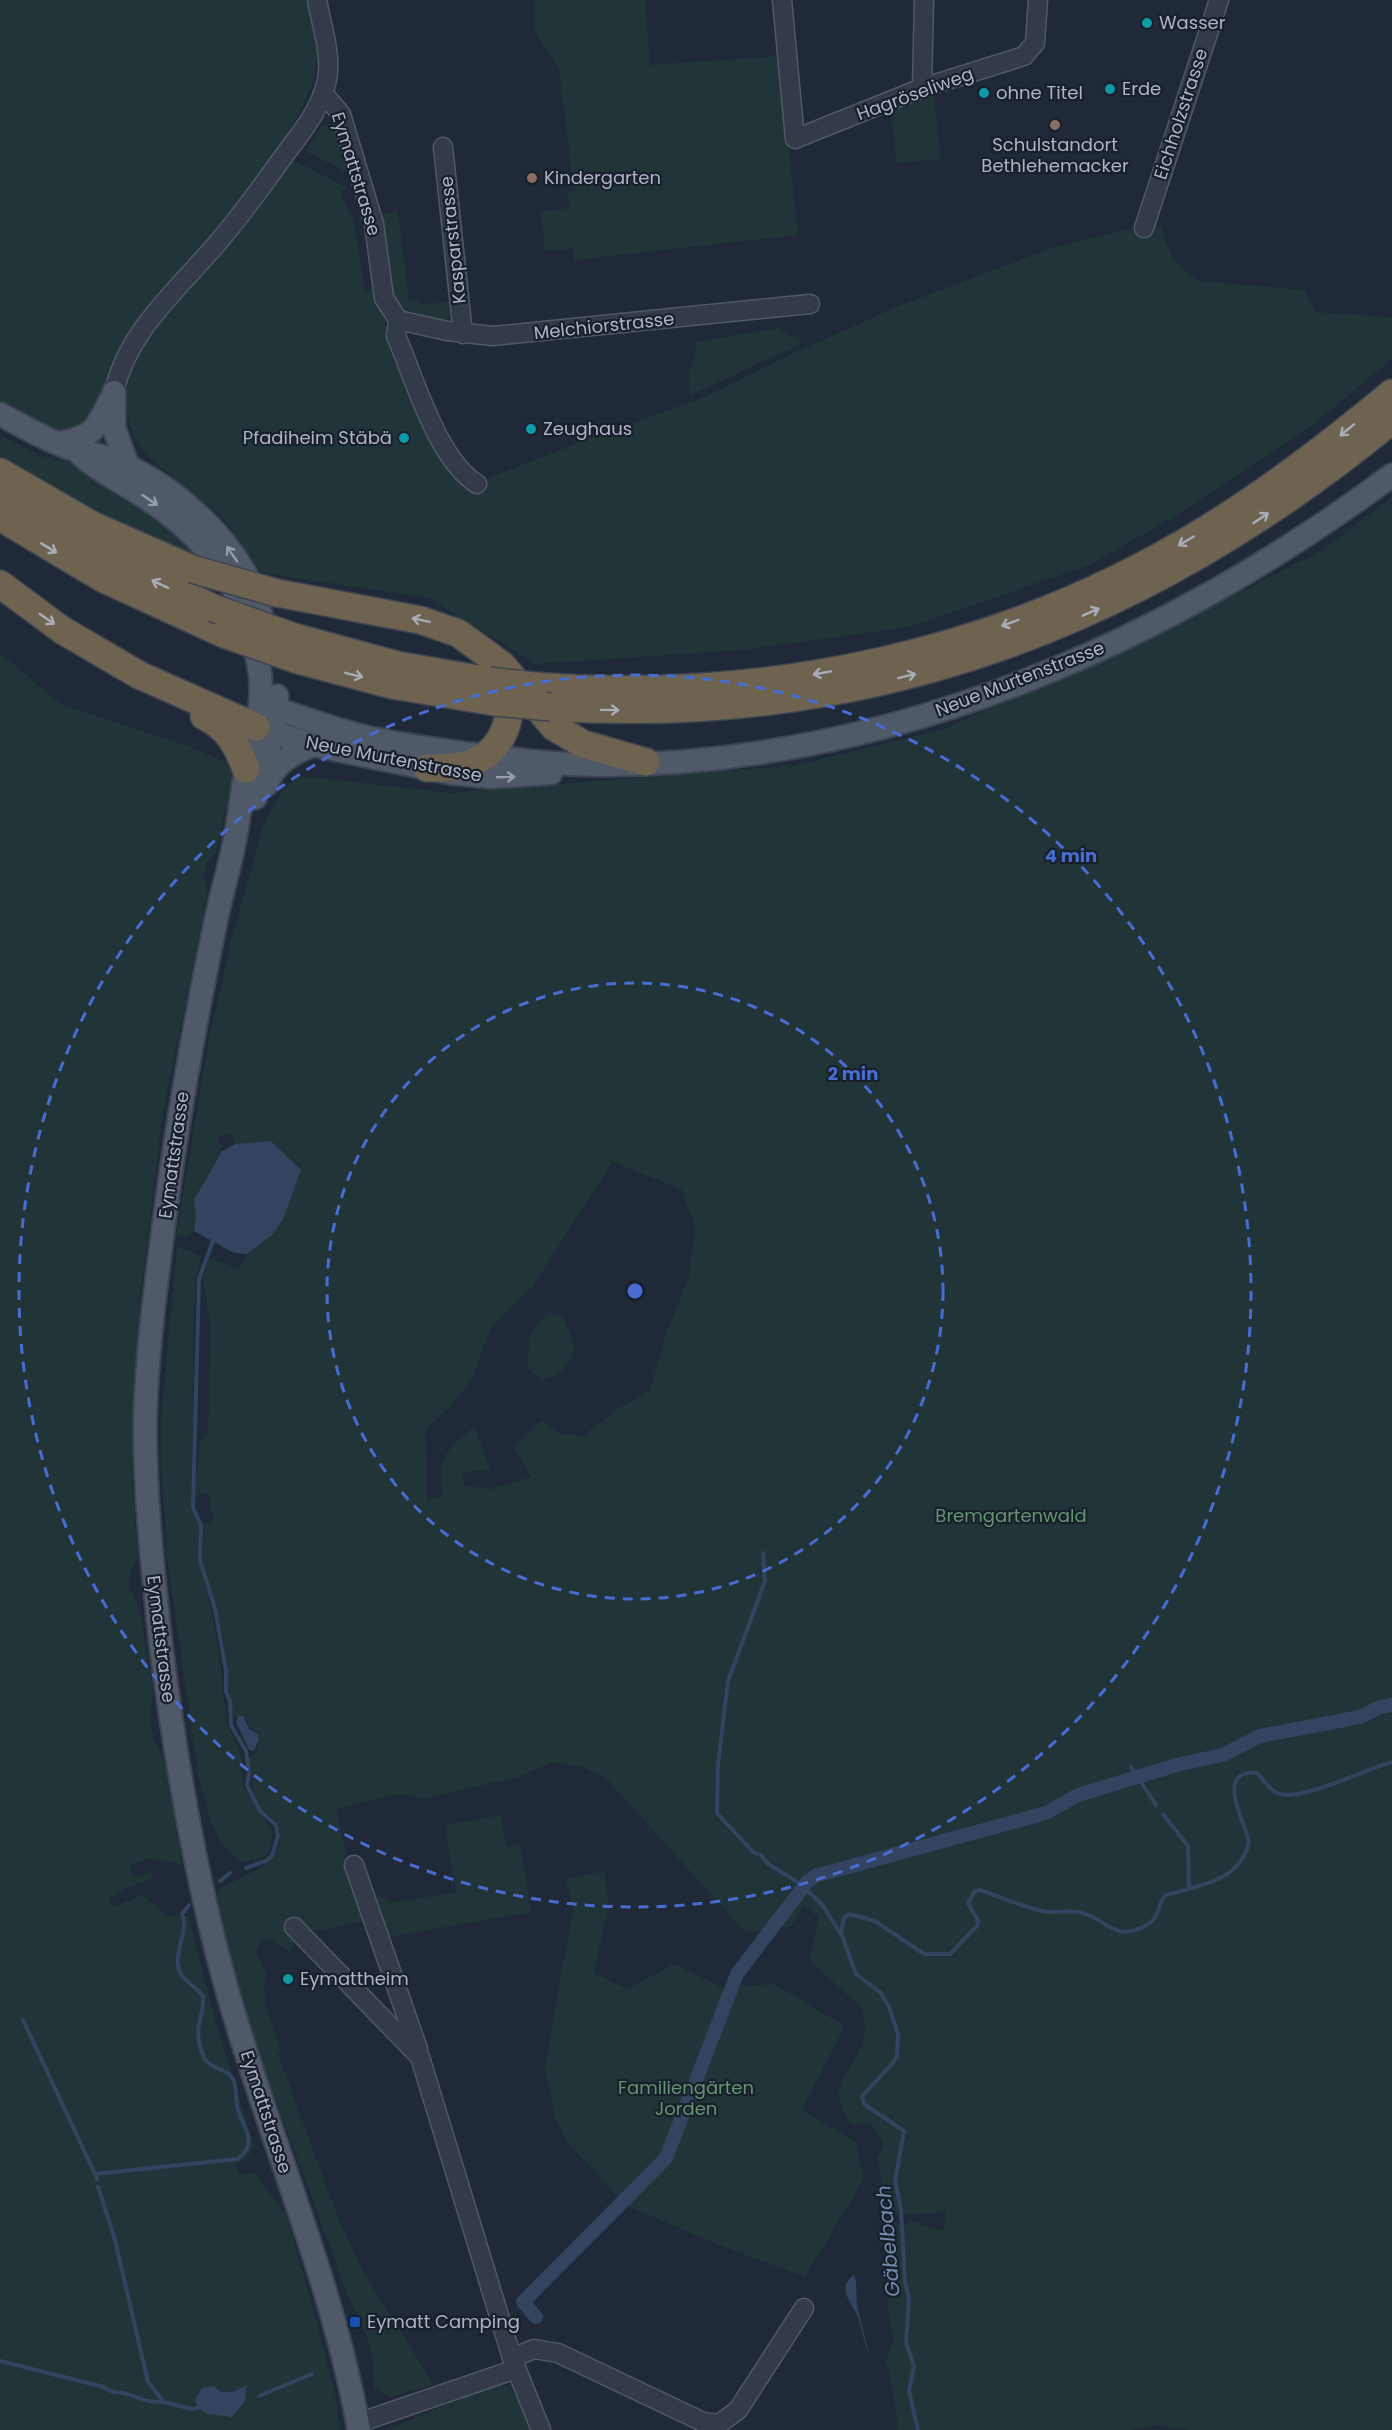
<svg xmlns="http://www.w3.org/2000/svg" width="1392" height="2430" font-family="Poppins,sans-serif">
<rect width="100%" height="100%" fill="#1f2937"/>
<g fill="#213538" fill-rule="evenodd">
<path d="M 0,0 L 310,0 C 326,73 314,89 277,151 L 347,188 L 340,194 L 353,220 L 365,291 L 376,290 L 388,334 L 469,486 L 598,435 L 601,430 L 611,426 L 613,430 L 702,398 L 781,359 L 896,307 L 1054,247 L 1139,227 L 1161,227 C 1167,250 1177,269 1200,281 L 1304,290 L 1315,312 L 1392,317 L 1392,359 L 1314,424 L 1194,505 L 1090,565 L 909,627 L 743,650 L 536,664 L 428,598 L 263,573 L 222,517 L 147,456 L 132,434 L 127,410 L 102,399 L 99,410 L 76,433 L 60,431 L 0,402 Z"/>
<polygon points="534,0 645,0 650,65 779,56 798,235 574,260 573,248 545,251 541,215 545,211 569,208 568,192 574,191 559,70 535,33"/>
<polygon points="933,91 941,159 897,163 890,108"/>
<polygon points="334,122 351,172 348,173 305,151 321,127"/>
<path d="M 398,212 L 409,301 L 420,300 L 421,305 L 454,301 L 455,309 L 447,320 C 427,318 405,318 392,302 L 378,214 Z"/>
<path d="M 779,328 L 803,343 L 691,395 C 683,374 697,362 696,342 Z"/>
<path d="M 0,435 L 44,457 L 66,461 L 114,486 L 153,511 L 209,566 C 138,532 66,500 0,456 Z"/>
<path d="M 1392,497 L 1392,2430 L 1193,2430 L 1154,2425 L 1132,2430 L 898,2430 L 890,2372 L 885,2362 L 893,2342 L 886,2290 L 888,2225 L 893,2222 L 906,2224 L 911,2221 L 944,2231 L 946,2210 C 929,2216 909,2212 891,2216 L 877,2160 L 884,2145 L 870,2123 L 851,2124 C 820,2079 859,2071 865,2032 C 866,2025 863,2015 862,2008 L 810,1961 L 818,1917 L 804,1905 L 791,1926 L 746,1933 L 604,1776 L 578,1766 L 553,1762 L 517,1777 L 424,1799 L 399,1794 L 336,1809 L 348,1863 L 367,1921 L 303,1933 L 289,1952 L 271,1939 L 261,1942 L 256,1953 L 266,1974 L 264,1990 L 266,2006 L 282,2051 L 278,2054 L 337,2215 L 362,2270 L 434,2385 L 390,2397 L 374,2387 C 374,2350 367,2331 349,2299 L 260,2057 L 231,1965 L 217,1893 C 231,1879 251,1876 265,1864 C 277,1854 285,1839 277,1823 C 273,1816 263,1814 260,1807 C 252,1790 249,1777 249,1758 L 257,1752 L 259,1735 L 250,1728 L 243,1715 L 233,1717 L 228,1691 L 223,1638 L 203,1565 L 203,1524 L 210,1523 L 214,1514 L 210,1509 L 210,1495 L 201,1493 L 195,1498 L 199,1443 L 208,1433 L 211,1325 L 203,1280 L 209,1258 L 239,1269 L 247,1254 L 272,1235 L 300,1169 L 271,1141 L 235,1144 L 231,1134 L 218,1137 L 222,1151 L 206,1176 L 194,1211 L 196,1216 L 194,1231 L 187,1236 L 176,1237 L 209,1038 L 233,934 L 263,827 L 284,787 L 301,776 L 450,793 L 796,765 L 941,730 L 1129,649 L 1323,550 ZM 613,1162 L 681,1189 L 695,1226 L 689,1277 L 665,1337 L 650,1391 L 619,1408 L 583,1436 L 560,1434 L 541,1420 L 513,1448 L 531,1477 L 492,1489 L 465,1486 L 462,1472 L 491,1470 L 474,1427 C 448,1448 434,1460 444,1496 L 427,1500 L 426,1429 L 450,1407 L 472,1380 L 490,1329 L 532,1287 Z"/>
<path d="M 0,653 L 62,705 L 185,745 L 227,762 L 233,774 L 217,850 L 206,865 L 203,876 L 208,891 L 162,1119 L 140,1301 L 132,1426 L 132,1482 L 138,1558 L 131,1572 L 129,1586 L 139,1607 L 153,1693 L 150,1717 L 152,1735 L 164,1760 L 182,1864 L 148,1858 L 131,1865 L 132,1877 L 152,1873 L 154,1878 L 133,1885 L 108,1899 L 113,1907 L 143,1895 L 168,1916 L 188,1916 L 213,2012 L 254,2147 L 247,2158 L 235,2164 L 239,2174 L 255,2173 L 286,2215 L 313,2308 L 336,2398 L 340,2430 L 0,2430 ZM 246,2385 L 245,2401 L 227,2417 L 200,2410 L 219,2391 L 232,2392 Z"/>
<polygon points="177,1246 201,1256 195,1283 194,1323 192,1506 199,1524 198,1556 215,1625 227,1724 242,1757 243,1786 273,1833 270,1849 266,1856 241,1862 221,1842 210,1820 198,1773 167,1557 161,1454 162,1410"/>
<path d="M 549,1313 L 563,1317 C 566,1326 574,1340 574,1349 C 573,1365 555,1378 541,1380 L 528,1368 C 529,1341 526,1332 549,1313 Z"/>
<polygon points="501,1815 506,1846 520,1843 531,1912 383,1938 367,1893 380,1895 389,1903 456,1892 445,1825"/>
<polygon points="604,1871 609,1903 594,1973 627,1989 674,1964 721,1987 774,1984 845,2026 802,2110 856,2142 864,2179 805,2277 719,2245 628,2206 570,2146 555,2117 545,2068 573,1908 565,1879"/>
<path d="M 497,2383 C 517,2385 525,2413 531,2430 L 387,2430 Z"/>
</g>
<g fill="#32445f">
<polygon points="271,1141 301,1170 283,1219 272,1235 247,1254 234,1253 194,1231 196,1216 194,1200 222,1151 235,1144"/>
<polygon points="238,1716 243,1716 249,1729 258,1734 259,1740 254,1751 249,1750 236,1722"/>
<path d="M 854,2275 L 856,2281 L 857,2306 L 869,2354 C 864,2342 862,2330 858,2317 C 853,2304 835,2288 854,2275 Z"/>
<polygon points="247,2385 245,2401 232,2417 208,2414 198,2408 195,2399 202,2388 213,2386 221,2392 232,2392"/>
</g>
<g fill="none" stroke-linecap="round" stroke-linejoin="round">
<g stroke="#32445f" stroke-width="4">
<polyline points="213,1241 199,1279 193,1508 201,1525 200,1560 215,1609 226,1671 226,1692 230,1701 231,1725 246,1751 249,1773 247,1785 260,1811 276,1825 278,1836 272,1856 266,1861 246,1868"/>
<polyline points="763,1553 765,1581 728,1681 718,1764 717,1813 753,1852 761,1855 767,1863 802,1885 823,1906 840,1933"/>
<polyline points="1131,1767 1156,1805"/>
<polyline points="1163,1814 1188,1846 1189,1889"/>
<polyline points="220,1881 230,1873"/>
<polyline points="23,2020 95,2174"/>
<path d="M 97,2179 L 95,2174 L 237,2159 C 260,2144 243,2127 238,2110 C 234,2099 239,2083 229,2074 C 220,2067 208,2068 203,2055 C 191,2025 205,2020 203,1996 C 197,1988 188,1983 182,1976 C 169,1958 190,1933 182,1914 L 189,1905"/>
<polyline points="98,2187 114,2236 148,2382 164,2402 192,2409 201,2407"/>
<path d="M 0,2361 L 104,2387 C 113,2395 121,2391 131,2395 C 142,2400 149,2402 163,2402"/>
<polyline points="259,2396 312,2374"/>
<path d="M 918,2430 L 909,2391 L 914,2366 L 906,2343 L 909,2298 L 905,2282 L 901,2210 L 895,2181 L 904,2131 L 864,2104 L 862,2096 L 892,2064 L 897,2056 L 898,2034 L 889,2007 L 881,1993 L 856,1974 L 841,1933 L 844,1918 L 849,1914 L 875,1921 L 924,1954 L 950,1954 L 977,1926 L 978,1921 L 968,1903 L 975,1891 L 980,1890 C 1000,1897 1021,1906 1042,1911 C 1054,1914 1067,1910 1079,1912 C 1105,1917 1113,1942 1143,1927 C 1164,1917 1155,1904 1166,1895 C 1200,1885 1240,1882 1249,1842 C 1246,1824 1213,1769 1257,1773 C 1263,1779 1269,1789 1277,1793 C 1299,1803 1366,1769 1392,1762"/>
</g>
<polyline stroke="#32445f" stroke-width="14" points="536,2317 523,2302 666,2158 737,1974 808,1881 815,1876 1046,1813 1078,1795 1180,1764 1223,1755 1260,1736 1360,1717 1380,1707 1392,1705"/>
<defs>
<g id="minor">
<polyline points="782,0 795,139 922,88 1024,56 1035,43 1038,0"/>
<polyline points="922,88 924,0"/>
<path d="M 323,93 L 341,114 L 374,224 L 384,298 L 398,320 L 396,336 C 415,379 437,459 477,484"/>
<polyline points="443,147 463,334"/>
<polyline points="1144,228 1219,0"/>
<polyline points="398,320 447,331 493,336 810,304"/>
<path d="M 114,392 C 128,329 180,288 220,240 C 245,211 266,180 289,149 C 306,127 326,100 328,72 C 330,49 321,23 317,0"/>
<polyline points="354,1865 418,2049"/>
<polyline points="294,1927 420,2057 512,2358 541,2430"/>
<polyline points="512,2358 534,2349 558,2353 703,2422 719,2424 738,2410 804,2308"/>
<polyline points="358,2423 516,2369"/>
</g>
<g id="major">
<polyline points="114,392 114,428 126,461 121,473"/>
<path d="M 0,414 C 24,427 52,443 78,451 C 86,453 94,454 101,456 C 157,474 214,520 244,571 C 255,592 262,617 269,640"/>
<path d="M 61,443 C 96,435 95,430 111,399"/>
<path d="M 77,451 C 97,471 123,482 146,498 C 211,540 245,591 259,667 C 266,702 253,737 246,771 C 242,791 240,812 236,833 C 231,864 221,894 215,925 C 193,1032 174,1139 161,1247 C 153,1306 146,1365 145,1425 C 145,1499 153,1572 161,1646 C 176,1763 196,1882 229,1997 C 270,2140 333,2283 359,2430"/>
<path d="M 261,704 C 297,715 333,730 370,738 C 406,746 442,750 478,755 C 520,760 562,765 604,765 C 892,763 1165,644 1392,475"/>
<polyline points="260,728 313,745 450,773 491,777 551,773"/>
<path d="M 266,785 C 275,763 291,754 313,745"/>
<polyline points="255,798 273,733 277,696"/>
</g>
<g id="highway">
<polyline points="0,472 92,525 192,569"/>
<polyline points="0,492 112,560 213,608"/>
<polyline points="0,517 102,578 224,634"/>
<polyline points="0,584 62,630 139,675 256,727"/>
<polyline points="277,593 420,620 458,633 502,665 554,727 583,744 646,762"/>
<polyline points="294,637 397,665 489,681"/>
<polyline points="298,660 392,685 495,702"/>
<path d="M 534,686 C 768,704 1006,653 1207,529 C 1272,489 1333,442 1392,393"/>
<path d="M 551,707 C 873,728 1146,622 1392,420"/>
<path d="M 204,716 C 228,728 237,745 246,769"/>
<path d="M 427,768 C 441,768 456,768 469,764 C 503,752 519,713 502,682"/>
</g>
</defs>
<use href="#minor" stroke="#505866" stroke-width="21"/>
<use href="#major" stroke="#3c4451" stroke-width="26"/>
<use href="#highway" stroke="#3d4552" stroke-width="30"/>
<use href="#minor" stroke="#333b48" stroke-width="18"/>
<use href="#major" stroke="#505968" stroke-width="22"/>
<use href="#highway" stroke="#6e634f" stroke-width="27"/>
<defs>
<g id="highway-bridge">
<polyline points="192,569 277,593"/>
<polyline points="213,608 294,637"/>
<polyline points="224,634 298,660"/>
<polyline points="489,681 534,686"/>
<polyline points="495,702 551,707"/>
</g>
</defs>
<use href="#highway-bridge" stroke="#3d4552" stroke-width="30" stroke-linecap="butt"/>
<use href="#highway-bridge" stroke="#6e634f" stroke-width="27"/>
</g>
<defs><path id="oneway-shaft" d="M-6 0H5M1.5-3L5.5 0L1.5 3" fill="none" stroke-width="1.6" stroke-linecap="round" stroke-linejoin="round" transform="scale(1.5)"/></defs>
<g stroke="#a7adb9">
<use href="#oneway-shaft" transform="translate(1347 430) rotate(141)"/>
<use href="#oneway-shaft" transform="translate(1261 518) rotate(-34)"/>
<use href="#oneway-shaft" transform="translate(1186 541) rotate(150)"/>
<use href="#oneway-shaft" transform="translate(49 548) rotate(31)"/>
<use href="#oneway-shaft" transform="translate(160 584) rotate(-155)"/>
<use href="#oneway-shaft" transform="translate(1091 612) rotate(-24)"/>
<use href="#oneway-shaft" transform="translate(47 619) rotate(35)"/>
<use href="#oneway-shaft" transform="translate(421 620) rotate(-168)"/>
<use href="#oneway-shaft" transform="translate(1010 623) rotate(160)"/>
<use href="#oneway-shaft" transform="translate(822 673) rotate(170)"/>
<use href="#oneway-shaft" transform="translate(354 675) rotate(14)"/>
<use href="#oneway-shaft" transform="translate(907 676) rotate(-14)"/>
<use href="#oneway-shaft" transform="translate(610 710) rotate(1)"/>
</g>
<g stroke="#969eae">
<use href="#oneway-shaft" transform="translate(150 500) rotate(34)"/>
<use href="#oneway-shaft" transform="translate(232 554) rotate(-125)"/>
<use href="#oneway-shaft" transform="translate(506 777) rotate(-2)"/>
</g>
<g fill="none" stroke="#486dd2" stroke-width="3" stroke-dasharray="10 8">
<circle cx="635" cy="1291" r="308"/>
<circle cx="635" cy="1291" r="616"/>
</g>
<g fill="#0f9aa8" stroke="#18202c" stroke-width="2">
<circle cx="1147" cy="23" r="6"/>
<circle cx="1110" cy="89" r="6"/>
<circle cx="984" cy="93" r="6"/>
<circle cx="531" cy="429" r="6"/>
<circle cx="404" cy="438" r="6"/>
<circle cx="288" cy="1979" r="6"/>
</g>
<g fill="#8d6e63" stroke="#18202c" stroke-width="2">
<circle cx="1055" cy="125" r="6"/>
<circle cx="532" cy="178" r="6"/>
</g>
<rect fill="#1a4fb4" stroke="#18202c" stroke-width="2" x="349" y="2316" width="12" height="12" rx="3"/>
<g text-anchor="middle" stroke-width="4.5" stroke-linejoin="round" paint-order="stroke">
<g font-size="18" fill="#adb5c5" stroke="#18202c" text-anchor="start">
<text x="1159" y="29">Wasser</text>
<text x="1122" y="95">Erde</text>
<text x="996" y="99">ohne Titel</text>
<text x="1055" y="151" text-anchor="middle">Schulstandort<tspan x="1055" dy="21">Bethlehemacker</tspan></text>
<text x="544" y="184">Kindergarten</text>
<text x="543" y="435">Zeughaus</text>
<text x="392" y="444" text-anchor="end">Pfadiheim Stäbä</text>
<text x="300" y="1985">Eymattheim</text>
<text x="367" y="2328">Eymatt Camping</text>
</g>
<g font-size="18" fill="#adb5c5" stroke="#18202c">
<text transform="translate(915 94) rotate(-20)" y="6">Hagröseliweg</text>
<text transform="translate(1181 114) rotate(-72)" y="6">Eichholzstrasse</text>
<text transform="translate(356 174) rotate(73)" y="6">Eymattstrasse</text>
<text transform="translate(453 240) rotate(-96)" y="6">Kasparstrasse</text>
<text transform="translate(604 326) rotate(-6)" y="6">Melchiorstrasse</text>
<text transform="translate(1020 679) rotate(-21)" y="6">Neue Murtenstrasse</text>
<text transform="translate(394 759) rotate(11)" y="6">Neue Murtenstrasse</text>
<text transform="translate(174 1155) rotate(-82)" y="6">Eymattstrasse</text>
<text transform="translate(161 1639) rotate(83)" y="6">Eymattstrasse</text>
<text transform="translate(266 2112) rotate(72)" y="6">Eymattstrasse</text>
</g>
<g font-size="18" fill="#649571" stroke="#18202c">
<text x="1011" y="1522">Bremgartenwald</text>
<text x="686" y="2094">Familiengärten<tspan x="686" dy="21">Jorden</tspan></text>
</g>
<g font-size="20" font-style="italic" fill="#748bae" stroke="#18202c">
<text transform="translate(888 2241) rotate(-95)" y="7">Gäbelbach</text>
</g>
</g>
<circle cx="635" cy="1291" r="9" fill="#486dd2" stroke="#18202c" stroke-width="3"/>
<g font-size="18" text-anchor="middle" font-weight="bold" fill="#486dd2" stroke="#18202c" stroke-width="4.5" stroke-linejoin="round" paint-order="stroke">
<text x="1071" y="862">4 min</text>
<text x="853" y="1080">2 min</text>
</g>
</svg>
